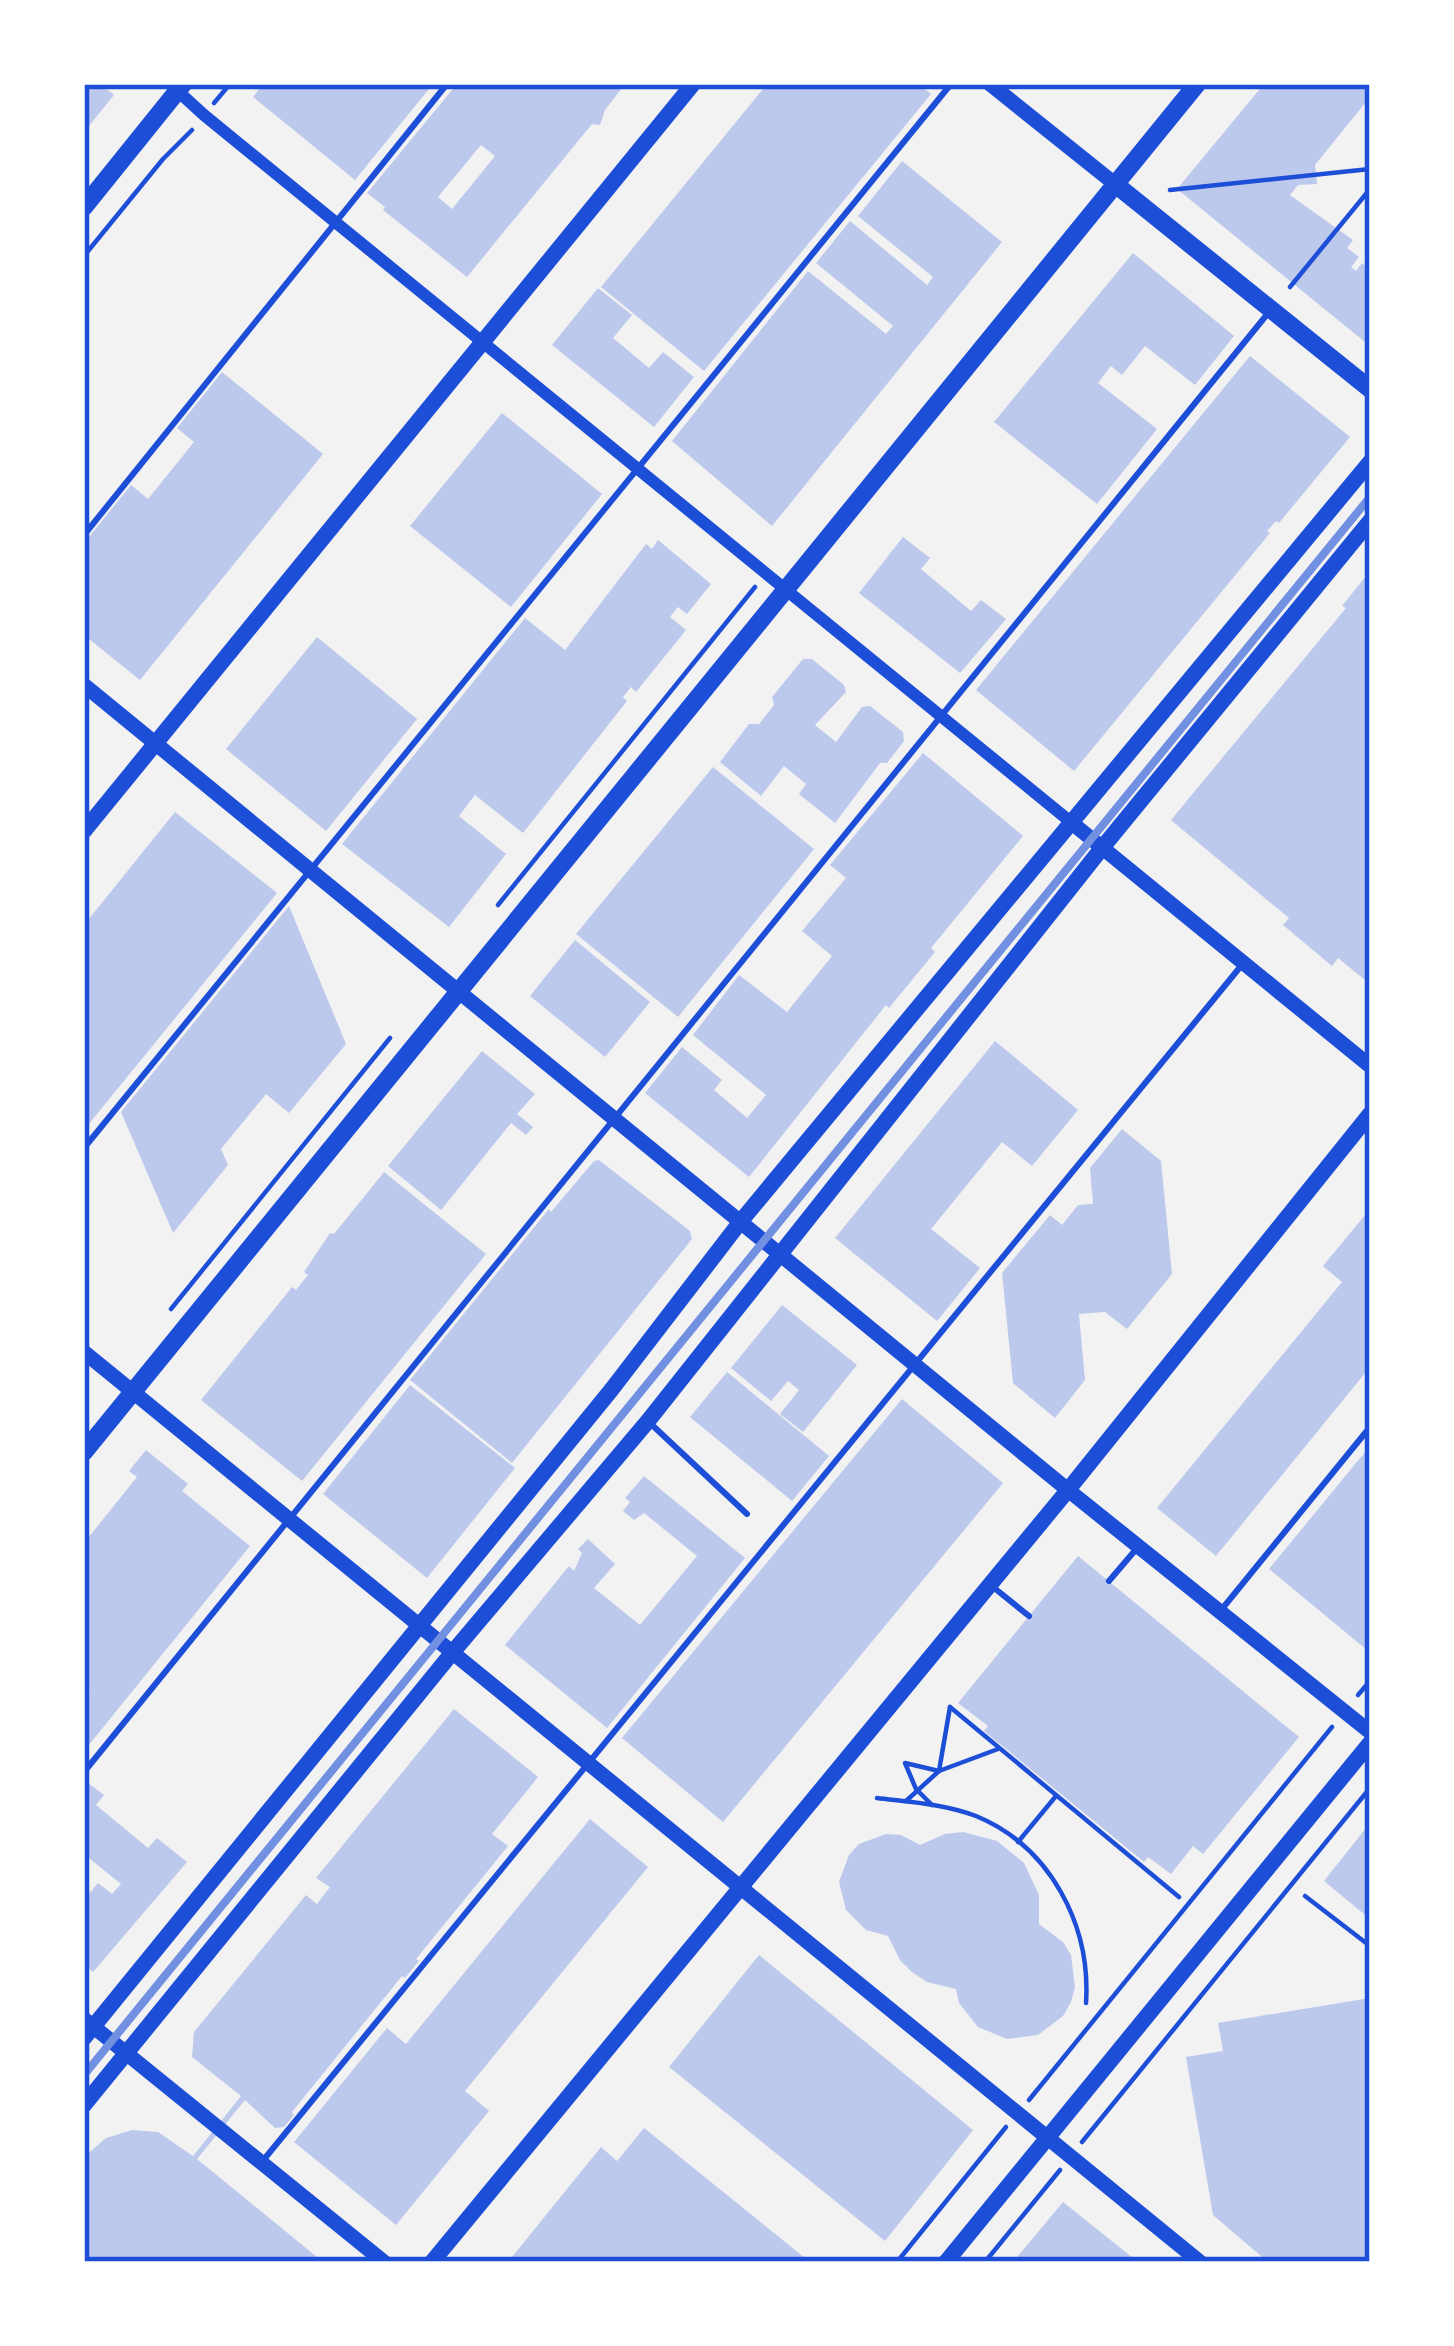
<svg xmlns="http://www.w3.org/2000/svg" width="1454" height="2346" font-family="Lato,sans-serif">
<rect width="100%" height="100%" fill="#f2f2f2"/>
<g fill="#bdc9ec" fill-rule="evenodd">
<polygon points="84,84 100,84 114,95 84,132"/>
<polygon points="263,84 433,84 355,180 253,97"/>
<path d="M 457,84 L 625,84 L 605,110 L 600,125 L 592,124 L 467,277 L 383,210 L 385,207 L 367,193 ZM 481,145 L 495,156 L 452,209 L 438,197 Z"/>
<polygon points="767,84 919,84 931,94 704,371 601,287"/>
<polygon points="1264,84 1370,84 1370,97 1315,165 1317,184 1298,185 1290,195 1353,240 1347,248 1359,257 1351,267 1356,271 1362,263 1370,270 1370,346 1177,189"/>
<polygon points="902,161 1002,242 772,526 672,441 808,271 886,334 893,326 816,263 850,221 927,285 933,277 858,216"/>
<polygon points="1133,253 1234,336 1195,385 1145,346 1122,375 1111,366 1098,383 1157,429 1097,504 994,422"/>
<polygon points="598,288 632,315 613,338 649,368 663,352 694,377 654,427 552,345"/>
<polygon points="1250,356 1350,437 1279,523 1276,521 1267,531 1270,533 1074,771 976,690"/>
<polygon points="222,372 323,454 140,680 84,635 84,543 131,485 148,499 194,442 177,428"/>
<polygon points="502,413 602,494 511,607 410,526"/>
<polygon points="903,537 930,558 921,569 971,611 981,600 1006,619 960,673 859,593"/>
<polygon points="658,540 711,584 687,614 678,607 670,617 686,630 636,692 631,687 623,697 627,701 523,833 475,795 459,816 506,854 449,927 342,844 525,618 565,650 646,544 652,549"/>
<polygon points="1370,571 1370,984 1338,958 1332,966 1283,925 1289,918 1171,820 1346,608 1342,606"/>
<polygon points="317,637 417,719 326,831 226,749"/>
<polygon points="803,659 812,659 844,685 846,692 815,725 836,742 862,707 870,706 903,732 904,741 887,763 880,763 835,823 799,794 806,784 784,766 761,796 720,762 749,724 759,724 774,705 772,697"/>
<polygon points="923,753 1023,836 931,948 935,952 889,1008 886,1005 749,1177 645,1093 682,1047 722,1080 714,1090 747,1118 766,1095 693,1035 739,975 787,1012 832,956 802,931 846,878 830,865"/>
<polygon points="713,767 814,849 678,1017 576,934"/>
<polygon points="175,812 277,893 84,1130 84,925"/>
<polygon points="289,906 346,1044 289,1113 266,1094 221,1149 228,1165 173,1233 121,1112"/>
<polygon points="575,940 650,1002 605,1057 530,996"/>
<polygon points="995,1041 1078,1110 1032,1166 1002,1142 931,1229 980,1268 937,1321 835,1238"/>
<polygon points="482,1051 535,1094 517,1114 533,1127 526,1135 511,1123 441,1210 388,1166"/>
<polygon points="1122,1129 1161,1161 1172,1274 1127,1329 1105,1312 1079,1314 1085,1380 1055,1418 1013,1383 1002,1273 1050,1215 1062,1225 1078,1205 1093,1204 1090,1168"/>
<polygon points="599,1160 690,1231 692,1239 512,1463 410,1380 549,1209 551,1212 594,1161"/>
<polygon points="384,1172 486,1254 302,1481 201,1400 292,1287 296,1290 308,1275 304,1272 330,1233 334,1234"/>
<polygon points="1370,1209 1370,1367 1216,1556 1157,1508 1342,1282 1323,1266"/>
<polygon points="782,1305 857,1365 803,1432 780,1414 799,1390 788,1381 771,1401 731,1368"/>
<polygon points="727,1372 829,1456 792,1501 690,1417"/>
<polygon points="410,1385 515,1468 427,1578 323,1494"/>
<polygon points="902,1399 1003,1483 723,1822 622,1738"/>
<polygon points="1370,1446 1370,1647 1367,1650 1269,1569"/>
<polygon points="146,1450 188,1484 182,1491 250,1546 84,1751 84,1700 90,1692 84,1688 84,1543 137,1477 129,1471"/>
<polygon points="644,1476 745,1558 607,1728 505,1645 569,1566 574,1571 582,1553 578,1549 588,1539 615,1564 594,1588 640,1625 697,1556 644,1513 634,1520 623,1511 630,1502 625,1498"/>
<polygon points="1078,1556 1299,1737 1203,1854 1193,1846 1171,1874 1148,1857 1144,1862 984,1731 988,1726 958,1703"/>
<polygon points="454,1709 538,1777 492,1834 508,1846 416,1959 419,1961 405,1978 402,1976 292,2112 294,2115 284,2127 275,2128 245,2100 197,2159 323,2262 84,2262 84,2157 106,2138 132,2130 158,2132 193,2156 241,2096 192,2057 194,2032 306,1895 317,1904 330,1887 316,1878"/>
<polygon points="84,1780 104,1795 96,1805 148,1848 157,1838 187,1862 93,1972 84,1965 84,1893 87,1896 98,1883 112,1894 121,1884 84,1854"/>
<polygon points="590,1819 648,1867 465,2091 489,2111 396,2225 294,2142 387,2028 406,2044"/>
<polygon points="1370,1823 1370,1919 1324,1881"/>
<polygon points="963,1832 997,1841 1024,1863 1039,1895 1039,1924 1063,1942 1071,1955 1075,1987 1071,2002 1063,2016 1038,2035 1007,2039 978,2027 959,2003 956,1989 927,1982 912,1972 900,1960 888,1936 866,1930 846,1910 839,1882 849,1855 859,1844 886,1834 901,1835 920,1845 945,1834"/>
<polygon points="759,1955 973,2130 885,2241 669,2067"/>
<polygon points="1370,1998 1370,2259 1268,2262 1213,2215 1186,2057 1223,2051 1218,2023"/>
<polygon points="644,2128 732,2199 810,2262 508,2262 601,2147 617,2161"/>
<polygon points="1063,2202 1138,2262 1013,2262"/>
</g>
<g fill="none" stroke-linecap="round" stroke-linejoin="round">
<g stroke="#1d4ed8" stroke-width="4.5">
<polyline points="215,84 220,87"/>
<polyline points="214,103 230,84"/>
<polyline points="1170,190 1370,169"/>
<polyline points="84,256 163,159 192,130"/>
<polyline points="1290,287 1370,189"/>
<polyline points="498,905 755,587"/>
<polyline points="171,1309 390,1038"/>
<polyline points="1358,1695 1370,1681"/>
<polyline points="950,1707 1179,1897"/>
<path d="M 877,1798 C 910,1802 945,1804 976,1816 C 1051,1847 1091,1926 1086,2003"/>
<polyline points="906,1801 939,1771 998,1749"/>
<polyline points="932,1805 916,1789 905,1763 939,1771 950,1707"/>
<polyline points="1018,1842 1056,1796"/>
<polyline points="1305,1896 1370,1946"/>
<polyline points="1029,2100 1332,1727"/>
<polyline points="1082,2142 1370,1788"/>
<polyline points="897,2262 1006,2127"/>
<polyline points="985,2262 1060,2170"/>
</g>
<g stroke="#1d4ed8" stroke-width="6">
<polyline points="84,535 447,84"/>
<polyline points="84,1148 951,84"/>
<polyline points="651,1424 747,1514"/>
<polyline points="1109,1581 1138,1547"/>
<polyline points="993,1587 1029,1616"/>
<polyline points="1222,1609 1370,1427"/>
<polyline points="84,1772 1269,312"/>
<polyline points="261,2163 1241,966"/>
</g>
<polyline stroke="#1d4ed8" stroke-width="12" points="170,84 204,115 1072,823"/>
<g stroke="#1d4ed8" stroke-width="15">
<polyline points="990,84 1115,184"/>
<polyline points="84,685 1068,1490 1370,1732"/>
<polyline points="1072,823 1370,1066"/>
<polyline points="84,1352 1200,2262"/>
<polyline points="84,2019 384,2262"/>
</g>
<g stroke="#1d4ed8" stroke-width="16">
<polyline points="84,831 693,84"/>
<polyline points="84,2038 612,1389 741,1221 1370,462"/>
<polyline points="84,2105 452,1653 648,1421 1102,848 1370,521"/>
<polyline points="432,2262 1068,1490 1370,1114"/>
<polyline points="946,2262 1370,1743"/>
</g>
<g stroke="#1d4ed8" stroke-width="18">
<polyline points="1115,184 1370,389"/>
<polyline points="84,207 183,84"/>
<polyline points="84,1452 1197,84"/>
</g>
<polyline stroke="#7290e2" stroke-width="8" points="84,2075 1370,497"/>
</g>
<rect width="1454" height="2346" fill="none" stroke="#ffffff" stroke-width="174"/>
<rect x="87" y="87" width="1280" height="2172" fill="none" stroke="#1d4ed8" stroke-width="4.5"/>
</svg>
